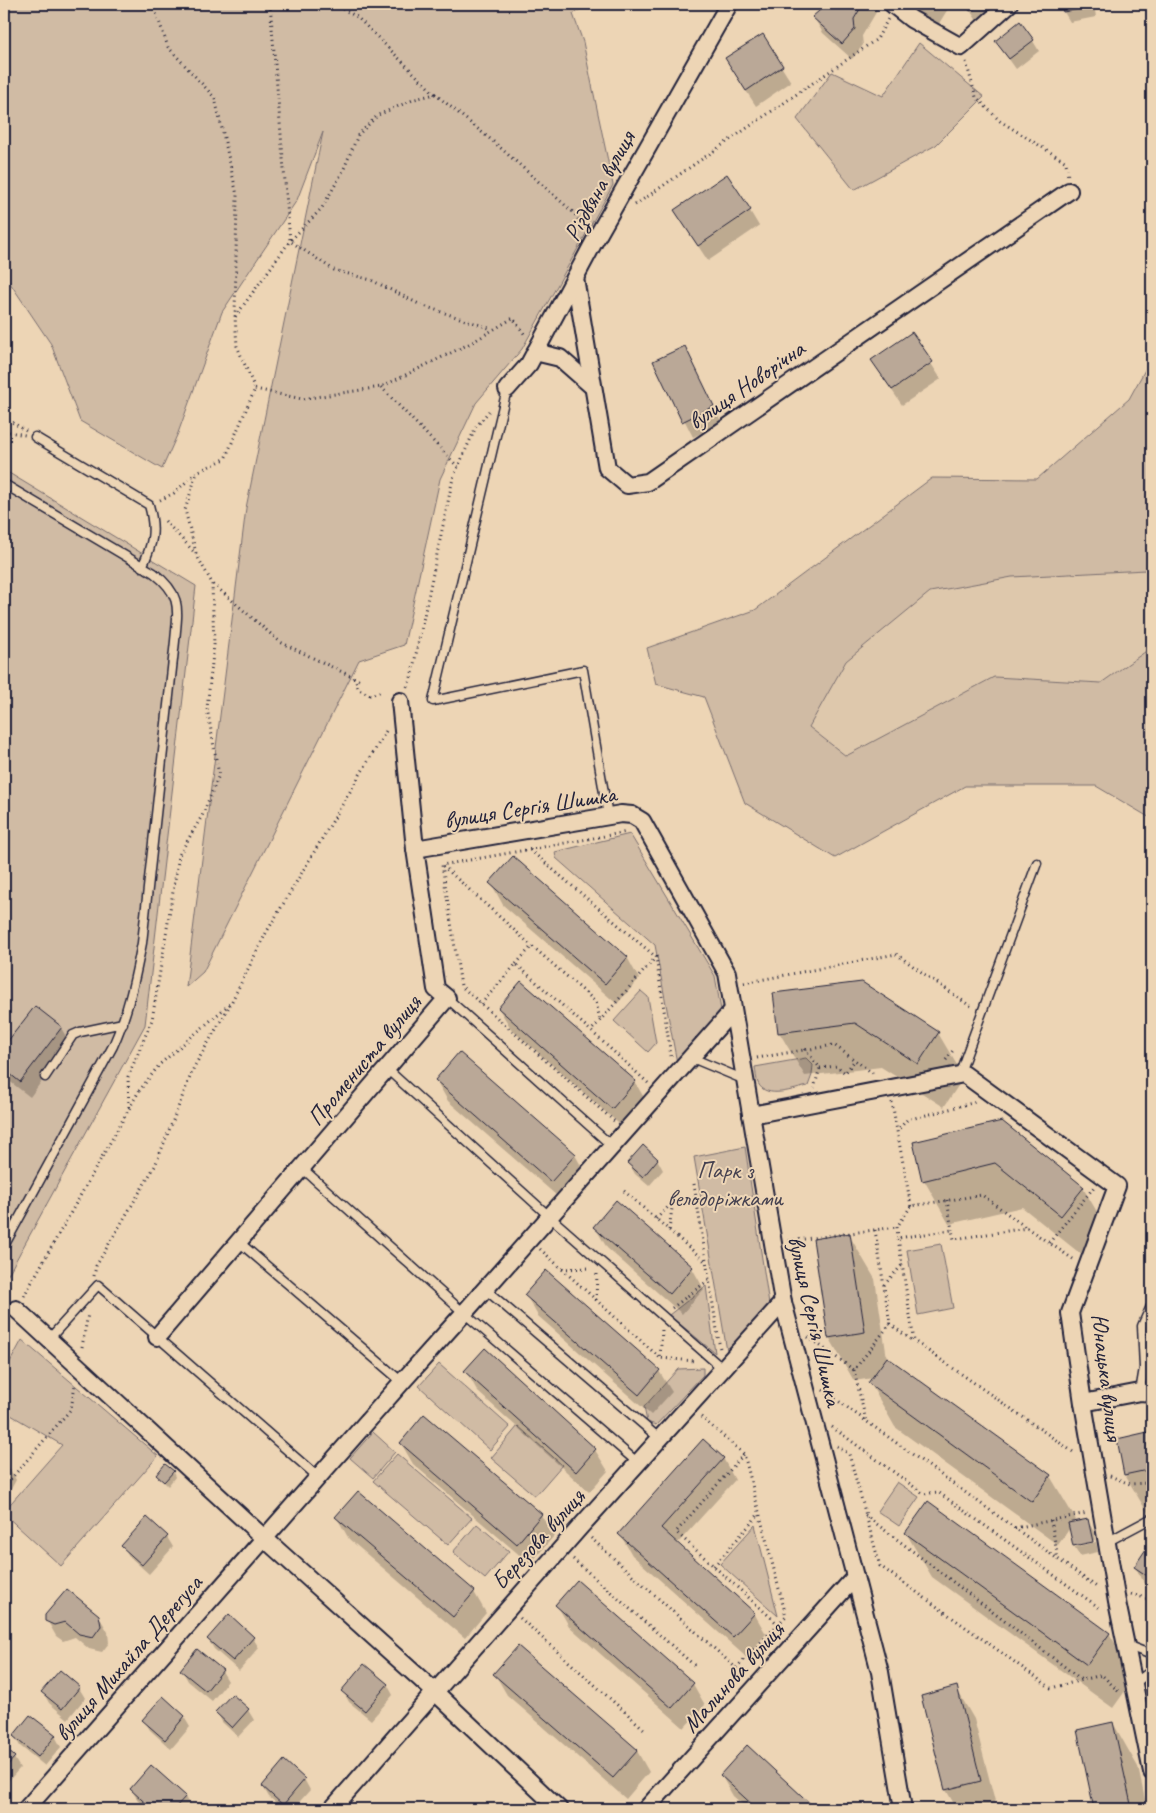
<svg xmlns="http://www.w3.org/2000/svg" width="1156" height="1813" font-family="Caveat,sans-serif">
<rect width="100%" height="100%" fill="#edd5b5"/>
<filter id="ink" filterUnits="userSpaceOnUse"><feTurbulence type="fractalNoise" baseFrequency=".02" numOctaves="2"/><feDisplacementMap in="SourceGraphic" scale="10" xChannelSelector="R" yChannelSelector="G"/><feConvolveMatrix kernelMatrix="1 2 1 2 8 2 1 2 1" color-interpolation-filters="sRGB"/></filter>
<g filter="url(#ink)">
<polygon fill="#dec8ac" points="1152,560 1152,647 1101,683 994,677 846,756 809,728 846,661 930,592 1012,577 1146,570"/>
<g fill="#d0bba4" stroke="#796e70">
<polygon points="4,4 588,4 573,14 583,42 613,185 522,349 476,403 440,479 404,645 359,660 203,972 186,987 246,508 323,132 297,200 222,312 178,433 162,469 80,421 51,344 4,274"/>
<polygon points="919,43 984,97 936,145 854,190 797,119 832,72 883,96"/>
<polygon points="1152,357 1152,560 1146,570 1012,577 930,592 846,661 809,727 846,756 994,677 1101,683 1152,647 1152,819 1096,786 965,786 835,858 745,803 704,697 656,684 647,648 755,610 932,478 1037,479 1129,399"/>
<polygon points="4,470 196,586 145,1025 4,1282"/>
<polygon points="630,834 715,976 721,1010 677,1063 655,945 556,858 555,852"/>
<polygon points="641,991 648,997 656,1043 648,1052 614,1021"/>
<path d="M 806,1058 L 813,1065 L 812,1075 L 808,1086 C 794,1089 766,1100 758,1083 C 756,1079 756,1072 755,1067 Z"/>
<polygon points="745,1147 770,1311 728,1357 694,1157"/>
<polygon points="941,1244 953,1308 918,1315 907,1250"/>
<polygon points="706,1286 715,1353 669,1315"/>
<polygon points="22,1340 158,1456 61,1566 4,1514 4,1511 62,1445 4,1411 4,1373"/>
<polygon points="439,1364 510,1427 490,1450 419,1386"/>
<polygon points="703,1368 703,1375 656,1425 647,1422 644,1407 678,1369"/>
<polygon points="518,1426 562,1465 535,1496 491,1458"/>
<polygon points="373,1432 395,1452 373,1478 350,1458"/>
<polygon points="397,1454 472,1518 448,1545 373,1481"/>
<polygon points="897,1482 919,1497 899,1526 877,1511"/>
<polygon points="477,1524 509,1551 485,1579 453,1552"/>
<polygon points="755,1525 778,1616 720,1564"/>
</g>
<g fill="#0003">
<polygon points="829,4 875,4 878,9 862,36 863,45 852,59 823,33 814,18"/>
<polygon points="904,4 951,4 938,25"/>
<polygon points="966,4 989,4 993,11 977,21"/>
<polygon points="1063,4 1094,4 1096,17 1070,22 1064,12"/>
<polygon points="762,36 791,82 756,106 735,74"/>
<polygon points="996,41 1033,41 1039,51 1016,69"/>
<polygon points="675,211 750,211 759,226 708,261"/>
<polygon points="912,334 941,379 902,405 882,376"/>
<polygon points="684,347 722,423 693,437 655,362"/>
<polygon points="491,883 627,957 639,979 617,1004 503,905"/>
<polygon points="774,994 938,1033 964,1077 944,1107 881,1067 805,1076 779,1032"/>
<polygon points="35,1008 61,1028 70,1043 30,1097 4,1077 4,1048"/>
<polygon points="499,1009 635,1082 647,1103 625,1129 512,1030"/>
<polygon points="436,1080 575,1155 587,1176 564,1202 448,1101"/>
<polygon points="1002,1122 1083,1188 1109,1232 1087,1259 1022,1207 949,1224 924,1180"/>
<polygon points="657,1159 663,1170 649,1186 635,1174 629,1163"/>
<polygon points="616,1202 692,1268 704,1289 682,1314 607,1248 595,1227"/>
<polygon points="849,1235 875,1279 887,1358 1050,1476 1076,1520 1073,1523 1087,1520 1093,1530 1095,1540 1075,1544 1075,1547 1096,1542 1098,1552 1080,1556 1074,1546 1070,1528 1058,1545 895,1427 870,1383 873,1378 854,1381 829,1337"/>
<polygon points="546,1272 659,1371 672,1392 651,1415 538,1316 526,1295"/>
<polygon points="485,1350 595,1450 608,1471 589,1492 478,1392 466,1371"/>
<polygon points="425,1415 541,1515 554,1536 530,1564 413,1464 401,1443"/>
<polygon points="1152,1433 1152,1518 1151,1519 1125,1475 1118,1440"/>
<polygon points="723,1458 735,1480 677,1544 754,1613 766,1634 746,1657 632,1555 620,1534"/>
<polygon points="4,1459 16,1480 4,1502"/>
<polygon points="173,1472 175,1477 168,1486 157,1475"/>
<polygon points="337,1518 474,1592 486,1613 465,1638 349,1539"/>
<polygon points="906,1533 1109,1633 1135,1677 1113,1708 932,1577"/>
<polygon points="167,1537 173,1547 149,1574 129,1556 123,1546"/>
<polygon points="1152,1542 1152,1596 1135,1567"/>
<polygon points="557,1605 693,1684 705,1705 684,1728 569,1626"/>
<polygon points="98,1615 108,1632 109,1643 102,1652 89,1649 75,1637 63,1641 56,1636 47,1620"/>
<polygon points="229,1616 253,1638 259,1648 239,1671 214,1649 208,1639"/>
<polygon points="182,1670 222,1671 228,1681 212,1701 188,1681"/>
<polygon points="60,1672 79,1688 85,1698 68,1719 49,1703 43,1692"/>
<polygon points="495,1674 637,1751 649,1772 626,1799 507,1695"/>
<polygon points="387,1684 393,1695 371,1720 349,1702 343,1691"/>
<polygon points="956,1688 974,1719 997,1809 957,1809 946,1790 922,1696"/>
<polygon points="248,1710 254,1720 238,1737 222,1722 217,1712"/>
<polygon points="184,1717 190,1727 171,1749 150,1730 144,1720"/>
<polygon points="1113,1723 1138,1767 1147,1809 1095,1809 1078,1731"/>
<polygon points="14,1736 55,1736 61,1747 45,1766 20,1746"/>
<polygon points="747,1747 814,1809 748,1809 733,1796 721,1775"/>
<polygon points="4,1749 14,1758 20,1768 4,1786"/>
<polygon points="304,1779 310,1790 293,1809 284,1809 269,1797 263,1787"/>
<polygon points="131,1789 185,1797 192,1809 145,1809 141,1805"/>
</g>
<g fill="#baa897" stroke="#22223b">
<polygon points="827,4 863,4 854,19 855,29 842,44 812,17"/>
<polygon points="965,4 982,4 970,11"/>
<polygon points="1061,4 1091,4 1091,7 1063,12"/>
<polygon points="1020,21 1034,40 1009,59 995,41"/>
<polygon points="763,34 783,66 746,91 725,58"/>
<polygon points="727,174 751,210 698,246 674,210"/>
<polygon points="912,332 933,362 892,390 871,360"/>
<polygon points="685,346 714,406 682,422 653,361"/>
<polygon points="513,856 628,957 605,984 489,883"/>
<polygon points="521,981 636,1081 612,1109 498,1008"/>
<polygon points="862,982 939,1032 918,1064 855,1023 778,1033 773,993"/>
<polygon points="35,1006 62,1027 20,1082 4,1069 4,1046"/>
<polygon points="459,1052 576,1154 551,1182 435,1080"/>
<polygon points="1002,1121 1084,1187 1061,1216 995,1163 922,1181 913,1142"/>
<polygon points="643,1145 658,1159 643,1177 627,1163"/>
<polygon points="616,1200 693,1267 670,1294 593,1227"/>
<polygon points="850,1233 865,1332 828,1338 813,1239"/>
<polygon points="546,1270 660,1370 639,1395 524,1295"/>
<polygon points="485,1348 596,1449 576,1472 464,1371"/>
<polygon points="887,1357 1051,1475 1032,1502 868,1383"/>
<polygon points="424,1414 542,1514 517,1544 400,1443"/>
<polygon points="1152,1431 1152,1469 1124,1475 1117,1439"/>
<polygon points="703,1439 724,1458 661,1528 755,1613 733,1637 618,1534"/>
<polygon points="165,1464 174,1471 164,1482 156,1475"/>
<polygon points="358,1491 475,1591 453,1617 335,1517"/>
<polygon points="928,1501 1110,1633 1087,1665 905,1533"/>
<polygon points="147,1517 168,1536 142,1565 121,1546"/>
<polygon points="1088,1519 1093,1542 1073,1546 1068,1523"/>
<polygon points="1152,1540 1152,1579 1134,1567"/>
<polygon points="577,1580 694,1683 672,1708 555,1605"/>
<polygon points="67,1589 99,1615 101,1626 93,1637 79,1634 65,1622 54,1625 45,1621 45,1615"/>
<polygon points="229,1614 254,1637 233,1661 207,1639"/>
<polygon points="518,1646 638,1750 613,1778 493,1674"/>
<polygon points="197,1649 223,1670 206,1691 180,1670"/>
<polygon points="364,1664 388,1684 365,1711 341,1691"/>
<polygon points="60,1670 80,1687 62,1709 41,1692"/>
<polygon points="957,1686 981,1781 945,1790 921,1696"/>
<polygon points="232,1694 249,1709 232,1728 215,1712"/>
<polygon points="163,1696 185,1716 165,1740 142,1720"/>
<polygon points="30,1715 56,1735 38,1757 13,1736"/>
<polygon points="1113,1722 1132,1809 1094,1809 1077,1730"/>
<polygon points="747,1745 816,1809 757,1809 720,1775"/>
<polygon points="4,1747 15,1757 4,1769"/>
<polygon points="284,1760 305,1779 283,1805 262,1786"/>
<polygon points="151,1765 186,1796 174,1809 152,1809 130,1789"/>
</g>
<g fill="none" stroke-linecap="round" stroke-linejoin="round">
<defs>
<g id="service">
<polyline points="507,389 433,701 583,670 608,816"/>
<path d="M 35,437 L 149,505 C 156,530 153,544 142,567"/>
<path d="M 4,484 L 154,573 C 182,595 178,608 175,641 L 142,943 C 135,979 128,1013 113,1046 L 4,1246"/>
<polyline points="447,998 613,1147"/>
<polyline points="692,1058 745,1080"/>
<polyline points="387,1069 550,1217 723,1369"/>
<polyline points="959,1075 1037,863"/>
<polyline points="45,1077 73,1035 80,1032 123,1023"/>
<polyline points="302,1168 464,1313 638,1463"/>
<polyline points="239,1242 402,1382"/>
<polyline points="485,1289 660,1439"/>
<polyline points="49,1339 98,1285 318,1477"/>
<polyline points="1140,1392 1144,1368 1142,1326 1152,1304"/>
<polyline points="1107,1542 1152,1518"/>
<polyline points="1126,1645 1152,1655"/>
<polyline points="1134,1684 1152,1670"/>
</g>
<g id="minor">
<polyline points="892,4 911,19 961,47 1009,4"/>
<polyline points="575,278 607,468 627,485 648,482 1069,191"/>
<polyline points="535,352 560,358 593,387"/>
<polyline points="507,389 529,364 594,242 729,4"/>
<polyline points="415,849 621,814 632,815 642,821 727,973 783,1302 880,1672 903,1809"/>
<polyline points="751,1115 964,1074 1117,1186 1070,1313 1083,1403 1117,1602 1152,1772"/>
<polyline points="16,1309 265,1539 435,1692 559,1809"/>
<polyline points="157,1337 447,998 436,989 415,849 400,701"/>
<polyline points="1083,1403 1140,1392 1152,1393"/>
<polyline points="26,1809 402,1382 464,1313 733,1010"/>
<polyline points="332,1809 581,1526 783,1302"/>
<polyline points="646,1809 855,1577"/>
</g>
</defs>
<use href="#service" stroke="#22223b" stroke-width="11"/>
<use href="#minor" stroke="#22223b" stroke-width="20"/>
<g stroke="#22223b" stroke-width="3" stroke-dasharray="1 4" stroke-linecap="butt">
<polyline points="153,4 168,47 215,98 237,195 235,317"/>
<polyline points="270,4 290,241 334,270 371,280 421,305 492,329"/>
<polyline points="334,4 357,17 435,94"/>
<polyline points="966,62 976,97 1000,121 1066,162 1068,177"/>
<polyline points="635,205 877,39 888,19"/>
<polyline points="381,387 458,467"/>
<polyline points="255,389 302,399 381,387 471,343 513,318 525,335"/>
<polyline points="4,417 26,431"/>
<polyline points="4,431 25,435"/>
<polyline points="160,500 174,493 197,472 225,459 255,389 237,346 235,317 290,241 322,208 343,171 358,135 378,115 415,99 435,94 495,143 574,213 584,228"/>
<polyline points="165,521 196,554 212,583 280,642 359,680"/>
<polyline points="196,553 185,510 197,473"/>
<polyline points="353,677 359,689 370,695 382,691"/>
<polyline points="407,687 411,678 453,478 476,427 489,411"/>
<polyline points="530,850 656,957"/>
<polyline points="443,866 532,946"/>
<polyline points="516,964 532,946 596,1002 600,1020"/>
<polyline points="744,983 896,954 973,1008"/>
<polyline points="481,1004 516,964 591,1031"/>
<polyline points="805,1049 820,1068 814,1088"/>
<polyline points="757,1058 834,1045 874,1074"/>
<polyline points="946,1060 954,1049"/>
<polyline points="820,1068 837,1066 845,1073 855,1060"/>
<polyline points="648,1083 591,1031 656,957 671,1056"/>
<polyline points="892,1102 897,1131"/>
<polyline points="129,1107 128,1077 152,1020 179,855 202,816 219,775 207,708 214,645 212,584"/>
<polyline points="614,1121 461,986 442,865 627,832"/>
<polyline points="694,1184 720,1349"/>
<polyline points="624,1191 707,1263"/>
<polyline points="947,1200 952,1230"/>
<polyline points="911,1206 897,1131 907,1120 976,1102"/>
<polyline points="656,1219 673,1202"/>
<polyline points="669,1230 673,1201 696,1198"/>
<polyline points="875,1230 890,1324"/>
<polyline points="898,1238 897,1227 911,1206 982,1195 1027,1228"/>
<polyline points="789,1241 897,1227"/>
<polyline points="1049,1243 1094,1187"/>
<polyline points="540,1249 660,1358"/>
<polyline points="1073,1259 1027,1228 954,1239 952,1230 898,1238 914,1341 1076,1454"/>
<polyline points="562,1269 591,1268"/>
<polyline points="94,1276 96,1266 155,1166 194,1067 230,1005"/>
<polyline points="884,1285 902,1265"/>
<polyline points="24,1296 139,1091 160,1064 231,1003 266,933 386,731"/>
<polyline points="596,1300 597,1274"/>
<polyline points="672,1308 710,1279"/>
<polyline points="662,1330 660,1358 695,1361"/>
<polyline points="808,1337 854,1370 890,1324 913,1341"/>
<polyline points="82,1347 88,1314"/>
<polyline points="854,1370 866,1421"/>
<polyline points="823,1390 1098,1588"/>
<polyline points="701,1417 744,1454"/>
<polyline points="832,1427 924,1494 938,1492 1101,1609"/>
<polyline points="837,1446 849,1454 880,1566 1051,1688 1082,1680"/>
<polyline points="1110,1476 1130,1484 1150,1483 1152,1488"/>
<polyline points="4,1487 71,1409 75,1385"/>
<polyline points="865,1515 1082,1680 1102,1675 1119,1692"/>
<polyline points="1051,1520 1058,1559"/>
<polyline points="1015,1528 1087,1513"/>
<polyline points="591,1538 736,1668 786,1616 744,1454 676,1532 778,1624"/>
<polyline points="573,1559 695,1666"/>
<polyline points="714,1566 759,1514"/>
<polyline points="1131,1594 1152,1600"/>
<polyline points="520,1618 644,1729"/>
</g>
<use href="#service" stroke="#edd5b5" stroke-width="8"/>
<use href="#minor" stroke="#edd5b5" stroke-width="16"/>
</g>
</g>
<g text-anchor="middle" stroke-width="4" stroke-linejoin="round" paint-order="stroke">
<g font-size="24" fill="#22223b" stroke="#edd5b5">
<text transform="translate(599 186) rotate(-61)" y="8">Різдвяна вулиця</text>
<text transform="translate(746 385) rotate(-35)" y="8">вулиця Новорічна</text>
<text transform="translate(530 807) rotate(-9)" y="8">вулиця Сергія Шишка</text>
<text transform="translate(364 1060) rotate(-50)" y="8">Промениста вулиця</text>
<text transform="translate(815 1321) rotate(77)" y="8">вулиця Сергія Шишка</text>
<text transform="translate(1107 1377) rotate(83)" y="8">Юнацька вулиця</text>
<text transform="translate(538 1539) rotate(-48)" y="8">Березова вулиця</text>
<text transform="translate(128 1658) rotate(-49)" y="8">вулиця Михайла Дерегуса</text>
<text transform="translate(733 1677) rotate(-48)" y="8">Малинова вулиця</text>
</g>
<g font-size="24" fill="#454150" stroke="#edd5b5">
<text x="725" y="1178">Парк з<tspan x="725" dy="28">велодоріжками</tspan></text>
</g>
</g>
<rect width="1156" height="1813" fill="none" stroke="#edd5b5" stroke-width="20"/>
<rect x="10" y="10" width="1136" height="1793" fill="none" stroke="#22223b" stroke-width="2" filter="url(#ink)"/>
</svg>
